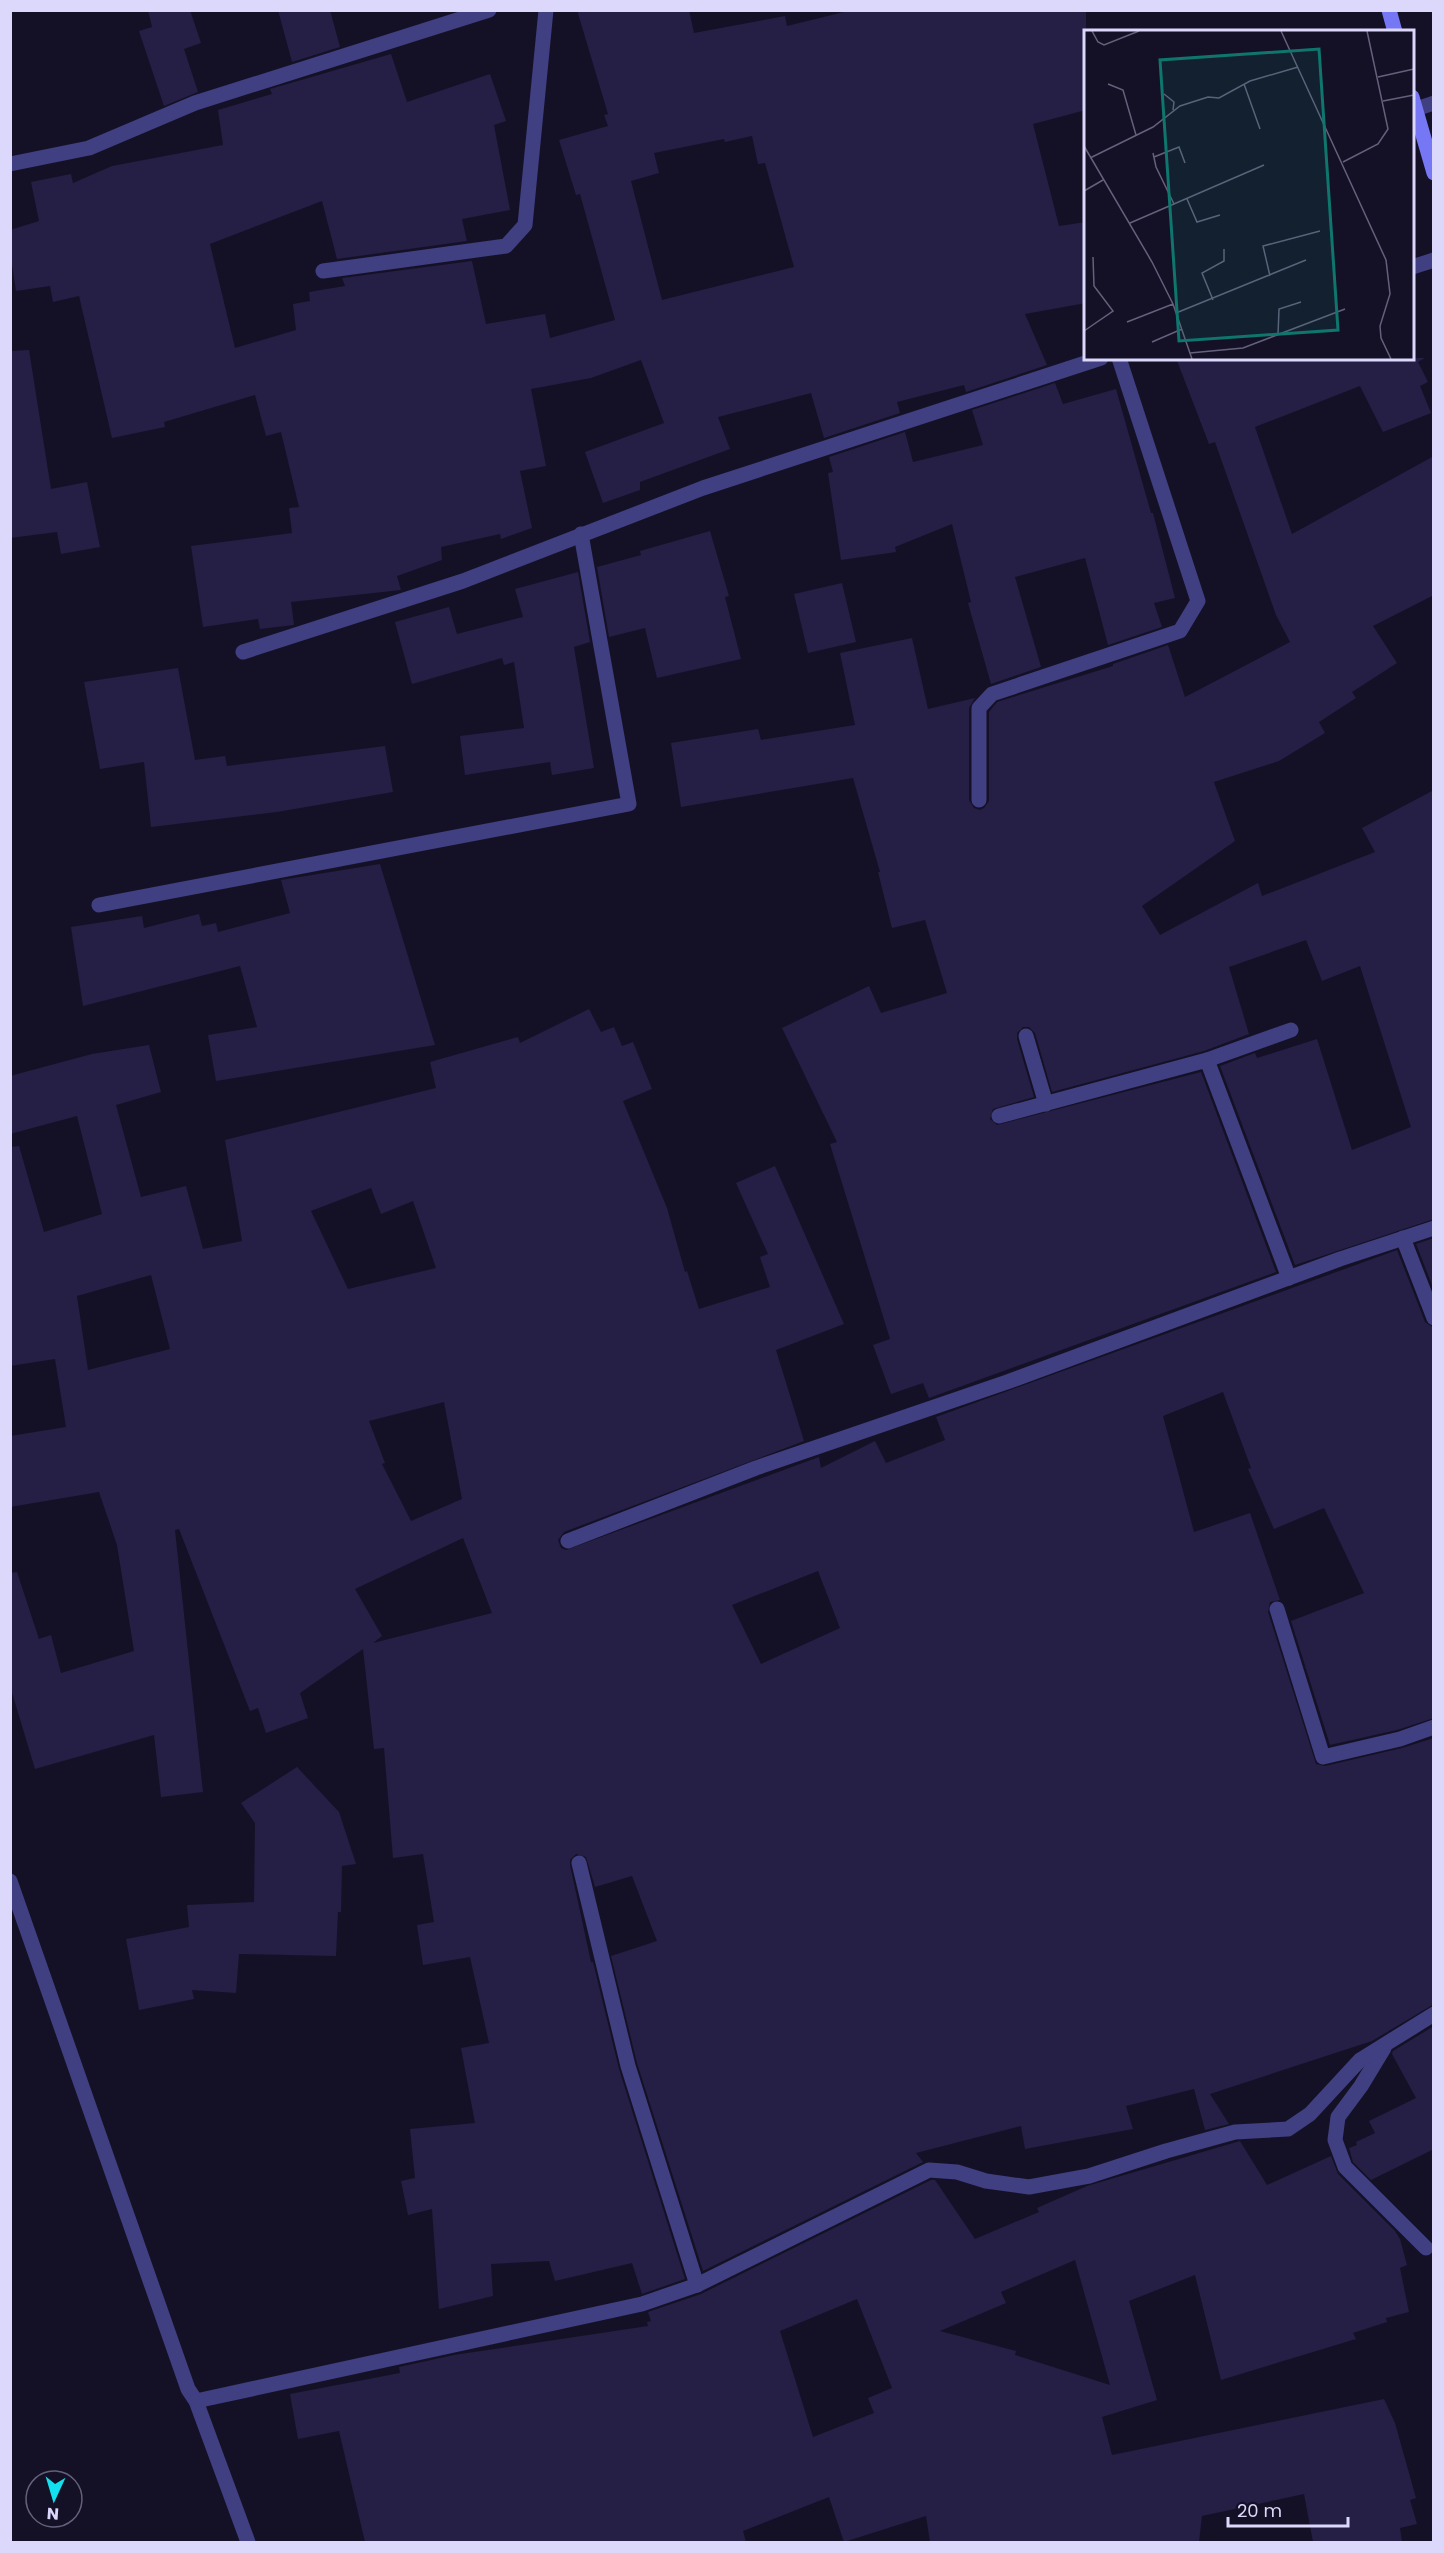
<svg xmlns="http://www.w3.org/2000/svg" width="1444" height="2553" font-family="Poppins,sans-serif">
<rect width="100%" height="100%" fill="#141126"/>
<g fill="#251e45" fill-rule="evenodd">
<polygon points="148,10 190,10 201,43 184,49 198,92 164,106 139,31 152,27"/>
<polygon points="278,10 330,10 340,47 292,62"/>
<path d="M 577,10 L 689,10 L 694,33 L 785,16 L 787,26 L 852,10 L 1086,10 L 1086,110 L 1033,124 L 1059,226 L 1086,222 L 1086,303 L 1025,314 L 1047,365 L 966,392 L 964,385 L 897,402 L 900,413 L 824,438 L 811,393 L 718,417 L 730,449 L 640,482 L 640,490 L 603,503 L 585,452 L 664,423 L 641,360 L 591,378 L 531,389 L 546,466 L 520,471 L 532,528 L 501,539 L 500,534 L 441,547 L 442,560 L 397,576 L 401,590 L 291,602 L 294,625 L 260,629 L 258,619 L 203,627 L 191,546 L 292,533 L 289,508 L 299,507 L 281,432 L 266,436 L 255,395 L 164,422 L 165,427 L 112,438 L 79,296 L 53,302 L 50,286 L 16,291 L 10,252 L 10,230 L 39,221 L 31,182 L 71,174 L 73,183 L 112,166 L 223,145 L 218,110 L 272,94 L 270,89 L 391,54 L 407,102 L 490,74 L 506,121 L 494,125 L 510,210 L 462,219 L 467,241 L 337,259 L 322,201 L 210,244 L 235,348 L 296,330 L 293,304 L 310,301 L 309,292 L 345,286 L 342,278 L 472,261 L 486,324 L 545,314 L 550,338 L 615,320 L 580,194 L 576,195 L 559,140 L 608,126 L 604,115 L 608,114 ZM 752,136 L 758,164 L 765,163 L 794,267 L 662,300 L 631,181 L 659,173 L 654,153 L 724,139 L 725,142 Z"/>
<polygon points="29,350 51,489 87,482 100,547 61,554 57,532 10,538 10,351"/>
<polygon points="1176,358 1425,358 1418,362 1428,382 1420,386 1431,413 1383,432 1360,386 1255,427 1292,534 1434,456 1434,595 1373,626 1397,663 1352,692 1356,698 1319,722 1325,733 1279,761 1214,782 1235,841 1142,906 1160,935 1258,883 1262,896 1375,852 1362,828 1434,790 1434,1219 1295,1265 1220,1066 1255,1053 1257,1058 1317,1039 1352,1150 1411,1127 1360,966 1322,981 1306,940 1229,967 1249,1034 1204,1051 1052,1092 1035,1033 1029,1027 1023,1027 1017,1033 1017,1039 1034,1097 993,1109 990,1119 997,1125 1201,1072 1276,1272 929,1398 923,1383 891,1394 873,1345 890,1339 830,1144 837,1142 782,1028 869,986 881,1013 947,993 925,920 892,928 878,872 880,872 853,778 681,807 671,743 758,729 761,740 855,725 840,653 912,638 928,709 975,698 969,708 969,800 974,808 980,810 984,808 989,801 989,712 997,702 1113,666 1113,664 1168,645 1185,697 1290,642 1276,615 1215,442 1209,444"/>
<polygon points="1055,383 1063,404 1116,389 1151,513 1153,513 1175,598 1154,603 1162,627 1108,645 1085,558 1015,577 1041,667 991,684 968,603 971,602 952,524 895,547 896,552 841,560 828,473 833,472 829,457 905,432 913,462 983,445 972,410"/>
<polygon points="710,531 729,596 725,597 741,659 657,678 645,628 609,637 597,567 641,555 640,551"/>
<polygon points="578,572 590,642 574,647 594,768 552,775 550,762 465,775 460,736 524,728 514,662 504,665 502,658 412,684 395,622 449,607 457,634 523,617 515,589"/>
<polygon points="842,583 856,642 808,653 794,594"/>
<polygon points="178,668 195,760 225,756 227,766 385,746 393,792 277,812 151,827 144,762 100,769 84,682"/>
<polygon points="380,864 435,1045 216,1081 208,1035 257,1027 240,966 83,1006 71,927 142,916 144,928 199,914 202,926 216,923 218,932 290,913 281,880"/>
<path d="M 589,1009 L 601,1032 L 614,1027 L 622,1046 L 633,1042 L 652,1089 L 623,1101 L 667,1208 L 685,1272 L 687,1271 L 699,1309 L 770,1287 L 760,1257 L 768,1254 L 736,1183 L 775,1166 L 844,1324 L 776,1350 L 804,1441 L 564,1532 L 558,1540 L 561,1548 L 566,1550 L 819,1457 L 821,1468 L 875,1441 L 886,1463 L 945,1440 L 936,1417 L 1397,1250 L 1425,1322 L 1434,1328 L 1434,1718 L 1397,1730 L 1330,1745 L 1291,1621 L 1364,1593 L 1324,1508 L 1274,1529 L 1248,1469 L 1251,1468 L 1223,1392 L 1163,1416 L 1194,1532 L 1250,1513 L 1280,1600 L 1270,1602 L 1268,1612 L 1316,1764 L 1325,1766 L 1402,1748 L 1434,1738 L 1434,2004 L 1372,2041 L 1210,2094 L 1229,2124 L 1205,2130 L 1194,2089 L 1126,2106 L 1133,2129 L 1025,2149 L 1021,2126 L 916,2153 L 923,2162 L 703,2271 L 637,2063 L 611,1956 L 657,1941 L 632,1876 L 595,1887 L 586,1857 L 576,1854 L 570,1860 L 570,1865 L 591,1962 L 593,1962 L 619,2069 L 685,2279 L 642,2294 L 632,2263 L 555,2281 L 549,2261 L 491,2264 L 493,2296 L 439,2309 L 432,2209 L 408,2215 L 401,2181 L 415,2178 L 410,2129 L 475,2123 L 461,2048 L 489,2043 L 470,1957 L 423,1965 L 417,1925 L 434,1922 L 423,1854 L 393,1858 L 384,1748 L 374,1749 L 363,1649 L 300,1693 L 308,1718 L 266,1733 L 258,1708 L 250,1711 L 179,1529 L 175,1530 L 203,1792 L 161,1797 L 154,1735 L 35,1769 L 10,1686 L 10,1573 L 17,1572 L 39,1639 L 51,1635 L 61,1673 L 134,1651 L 117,1545 L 99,1492 L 10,1507 L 10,1436 L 66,1427 L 55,1359 L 10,1366 L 10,1147 L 19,1146 L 44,1232 L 102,1214 L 77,1116 L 10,1134 L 10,1076 L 92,1054 L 149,1045 L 161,1092 L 116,1105 L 141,1197 L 186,1186 L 203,1249 L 242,1241 L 225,1140 L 436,1088 L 430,1062 L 518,1037 L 520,1043 ZM 371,1188 L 381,1214 L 413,1201 L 436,1268 L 348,1289 L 311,1211 ZM 151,1275 L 170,1349 L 88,1370 L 77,1296 ZM 444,1402 L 462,1499 L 411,1521 L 382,1464 L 385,1463 L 369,1421 ZM 463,1538 L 492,1613 L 373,1643 L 382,1636 L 355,1589 ZM 818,1571 L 840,1628 L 761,1664 L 732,1605 Z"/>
<polygon points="1434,1238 1434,1290 1416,1244"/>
<polygon points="297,1767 339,1812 356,1864 342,1866 341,1912 338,1912 336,1956 239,1954 236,1993 192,1990 194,1999 139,2010 126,1939 189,1927 187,1905 254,1902 255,1823 241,1803"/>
<polygon points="1434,2026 1434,2149 1371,2180 1353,2162 1349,2148 1357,2145 1356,2142 1375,2133 1369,2121 1416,2098 1392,2054 1393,2051"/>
<path d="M 1240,2141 L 1267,2185 L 1331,2156 L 1338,2174 L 1395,2231 L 1400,2239 L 1407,2265 L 1400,2268 L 1409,2312 L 1386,2318 L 1387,2322 L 1353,2333 L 1356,2339 L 1221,2380 L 1195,2275 L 1129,2301 L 1157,2400 L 1102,2417 L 1112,2455 L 1384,2399 L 1395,2423 L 1416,2498 L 1410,2500 L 1417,2524 L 1400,2528 L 1402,2542 L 1313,2542 L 1304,2494 L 1202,2516 L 1199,2542 L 930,2542 L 926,2516 L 844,2542 L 829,2497 L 743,2531 L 746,2542 L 365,2542 L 339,2431 L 298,2439 L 290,2394 L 400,2373 L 399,2367 L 454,2355 L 648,2326 L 647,2322 L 651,2321 L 648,2312 L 701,2294 L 931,2180 L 935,2180 L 975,2239 L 1039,2212 L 1037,2208 L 1087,2186 ZM 1075,2260 L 1110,2385 L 1015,2355 L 1016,2351 L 940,2331 L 1006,2303 L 1001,2292 ZM 857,2299 L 892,2388 L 868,2398 L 874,2413 L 813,2437 L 780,2331 Z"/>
</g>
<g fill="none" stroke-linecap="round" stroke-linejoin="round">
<polyline stroke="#403f81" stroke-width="15" points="1416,109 1434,103"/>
<g stroke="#403f81" stroke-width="15">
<polyline points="10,164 89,148 195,103 489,10"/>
<polyline points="1412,267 1434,260"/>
<polyline points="323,271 506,246 525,225 546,10"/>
<polyline points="243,652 463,581 703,488 1101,358"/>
<polyline points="979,800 979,708 992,694 1180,631 1198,601 1119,358"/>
<polyline points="99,905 629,804 581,534"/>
<polyline points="1026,1036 1046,1104"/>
<polyline points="1207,1060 1291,1030"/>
<polyline points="999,1116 1207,1060 1289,1278"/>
<polyline points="1403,1238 1434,1318"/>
<polyline points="568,1541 756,1468 1007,1382 1340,1259 1434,1228"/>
<polyline points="1277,1609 1323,1757 1400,1739 1434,1727"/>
<polyline points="579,1863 628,2066 697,2285"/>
<polyline points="10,1881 188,2389 196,2401 248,2542"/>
<polyline points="1384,2048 1361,2086 1338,2117 1335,2140 1345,2167 1426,2248"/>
<polyline points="196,2401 642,2304 697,2285 929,2170 957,2172 986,2181 1029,2187 1089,2176 1166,2151 1235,2132 1288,2129 1310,2114 1360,2060 1434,2014"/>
</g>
<g stroke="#7677f5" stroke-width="15">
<polyline points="1389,10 1395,32"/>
<polyline points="1412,97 1434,173"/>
</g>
</g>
<g transform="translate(1084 30)">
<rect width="330" height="330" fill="#141126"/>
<path fill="none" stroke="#64617c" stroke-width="1.5" d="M 8,1 L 14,12 L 20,15 L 55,1M 197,1 L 302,230 L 306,264 L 296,296 L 297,308 L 307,329M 294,47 L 330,39M 24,54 L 39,60 L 52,105M 160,54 L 176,99M 80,64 L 90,72 L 89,80M 299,71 L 330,65M 0,116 L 68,232 L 89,274 L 108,329M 69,123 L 72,137 L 90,174M 70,127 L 95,117 L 101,133M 6,128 L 69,97 L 96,76 L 124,67 L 135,68 L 166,51 L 214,37M 259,132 L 294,114 L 304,99 L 283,1M 0,161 L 19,150M 103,169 L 113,192 L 136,185M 46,193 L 180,135M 186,246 L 179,216 L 236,201M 129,270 L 118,243 L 140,231 L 140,219M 92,283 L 222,230M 43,292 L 89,274M 0,301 L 29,281 L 10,256 L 9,227M 194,305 L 195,279 L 217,272M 68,312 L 98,299M 106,323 L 159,318 L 261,279"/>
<path fill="#0f766e" fill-opacity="0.15" stroke="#0f766e" stroke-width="3" d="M 235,19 L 254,300 L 95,311 L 76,30 Z"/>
<rect width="330" height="330" fill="none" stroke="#dbd8fc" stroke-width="3"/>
</g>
<rect width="1444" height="2553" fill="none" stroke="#dbd8fc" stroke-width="24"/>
<g transform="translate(54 2499) rotate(184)"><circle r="28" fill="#141126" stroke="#64617c" stroke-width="1.5"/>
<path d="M0-4.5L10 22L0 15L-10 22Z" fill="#12e0ee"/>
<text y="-9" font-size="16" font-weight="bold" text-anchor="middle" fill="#dbd8fc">N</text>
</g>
<path d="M1228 2517v9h120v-9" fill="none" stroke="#dbd8fc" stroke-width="3"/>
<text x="1237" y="2517" font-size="18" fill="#dbd8fc" stroke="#141126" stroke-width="4.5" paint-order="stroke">20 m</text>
</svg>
